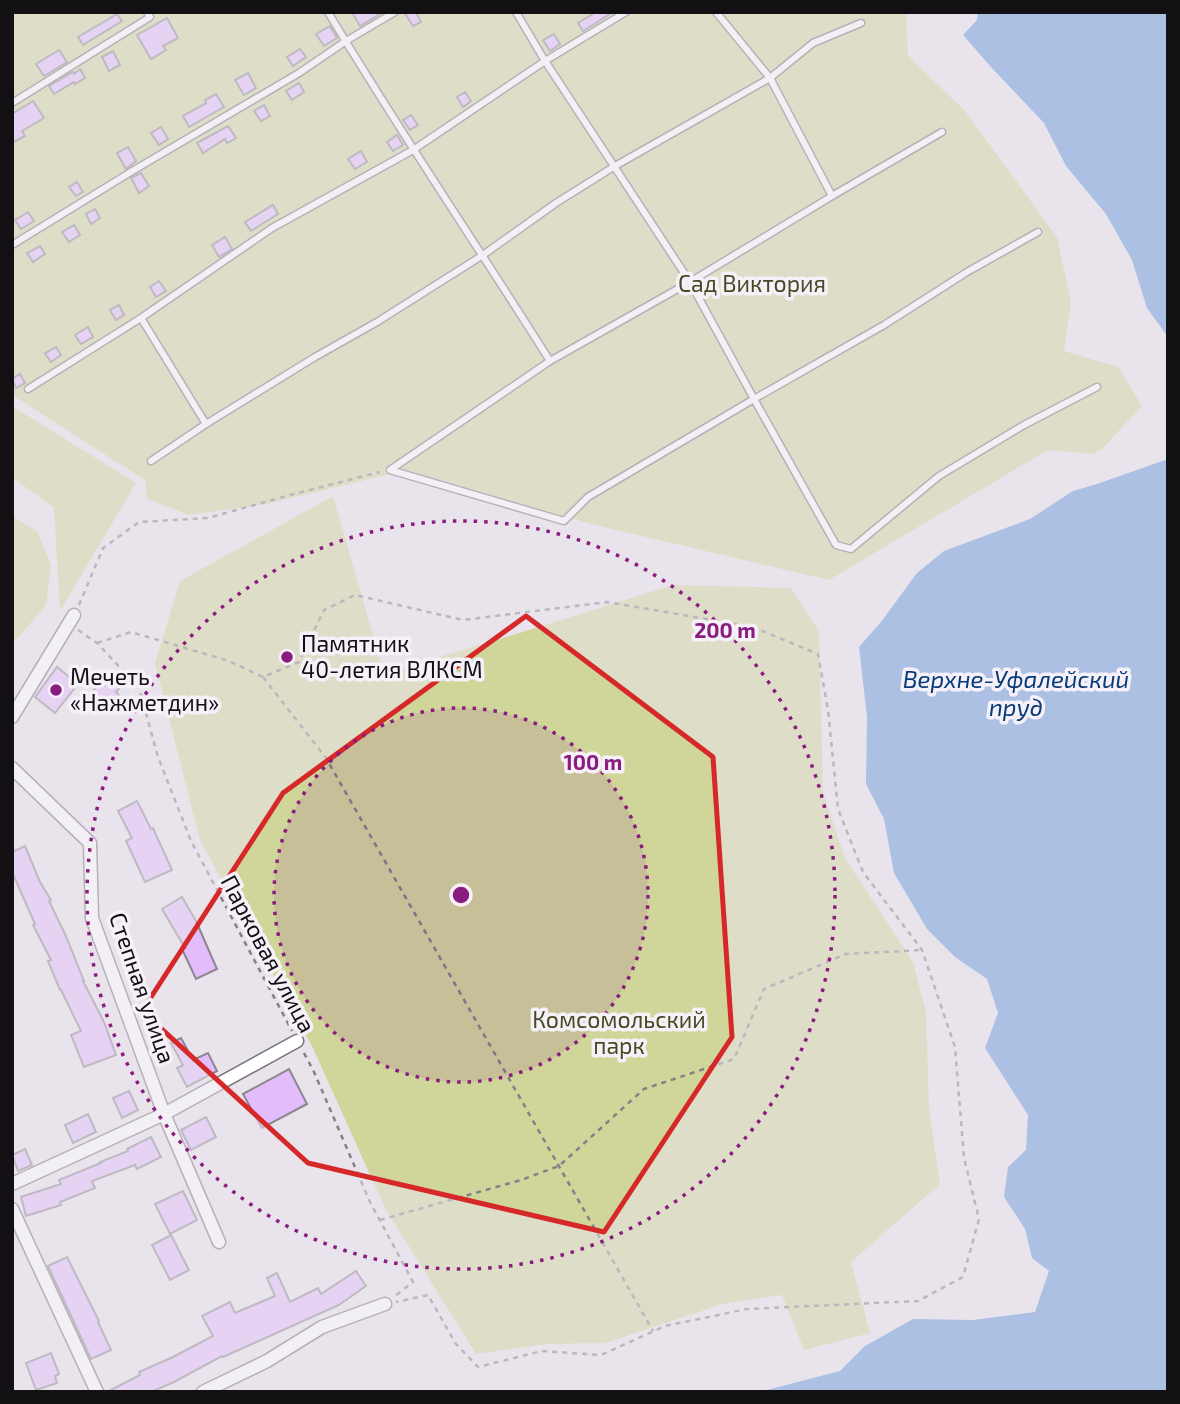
<svg xmlns="http://www.w3.org/2000/svg" width="1180" height="1404" font-family="'Exo 2',sans-serif">
<rect width="100%" height="100%" fill="#e9e3ec"/>
<g fill="#d0d69a">
<polygon points="12,12 906,12 908,56 965,111 1057,237 1071,302 1064,351 1118,367 1142,406 1102,449 1093,454 1048,450 829,580 591,524 406,470 267,504 189,515 147,499 145,480 12,395"/>
<polygon points="12,406 136,483 60,611 54,508 12,477"/>
<polygon points="333,496 384,673 513,635 673,585 791,588 819,631 823,792 845,858 913,962 926,1012 929,1108 940,1184 851,1262 870,1333 804,1350 782,1295 723,1304 605,1343 547,1344 476,1354 385,1208 312,1046 200,840 155,663 180,581"/>
<polygon points="12,516 37,531 51,565 46,605 18,638 12,640"/>
</g>
<g fill="#6294da">
<polygon points="978,12 1168,12 1168,337 1147,308 1132,260 1106,214 1066,166 1044,123 991,67 963,35 977,20"/>
<polygon points="1168,459 1168,1392 759,1392 840,1371 865,1346 913,1319 973,1320 1035,1312 1049,1271 1032,1258 1025,1229 1004,1197 1008,1167 1026,1150 1028,1115 985,1048 998,1013 987,979 955,957 927,929 894,873 884,819 866,784 867,717 859,647 881,622 917,573 944,551 1030,519 1073,491 1097,484"/>
</g>
<g fill="#e3bcfb" stroke="#8b878e" stroke-width="2">
<polygon points="352,12 383,12 360,26"/>
<polygon points="404,12 416,12 421,22 413,26"/>
<polygon points="596,12 613,12 583,31 578,23"/>
<polygon points="117,14 122,21 83,45 78,37"/>
<polygon points="167,18 178,38 163,46 166,50 151,59 137,35"/>
<polygon points="330,26 337,38 324,46 316,34"/>
<polygon points="554,34 560,44 550,51 543,40"/>
<polygon points="300,49 306,57 293,66 287,57"/>
<polygon points="59,50 67,62 44,76 36,64"/>
<polygon points="113,51 120,65 109,71 102,57"/>
<polygon points="80,69 85,78 75,84 74,82 54,94 49,86 73,72 74,74"/>
<polygon points="248,73 256,88 244,95 235,80"/>
<polygon points="299,83 304,92 292,100 286,91"/>
<polygon points="465,92 471,101 463,107 457,97"/>
<polygon points="216,94 224,107 189,127 183,116 206,103 205,100"/>
<polygon points="33,101 44,118 22,131 25,136 12,143 12,114"/>
<polygon points="264,105 270,116 261,121 254,111"/>
<polygon points="411,115 418,125 410,130 403,120"/>
<polygon points="228,126 236,138 227,143 225,139 203,153 197,143"/>
<polygon points="161,127 168,139 159,145 151,133"/>
<polygon points="397,135 403,145 393,151 387,142"/>
<polygon points="128,147 136,161 126,169 117,153"/>
<polygon points="361,151 367,162 355,169 348,159"/>
<polygon points="141,173 149,186 139,193 131,178"/>
<polygon points="77,182 83,192 76,196 69,187"/>
<polygon points="273,205 278,214 251,231 245,222"/>
<polygon points="95,209 100,218 91,224 86,214"/>
<polygon points="28,212 34,221 21,229 15,220"/>
<polygon points="74,225 80,235 69,242 62,232"/>
<polygon points="225,237 232,249 219,257 212,245"/>
<polygon points="40,246 45,254 33,262 27,253"/>
<polygon points="159,281 166,291 156,297 150,287"/>
<polygon points="119,305 124,315 116,320 110,310"/>
<polygon points="88,327 93,337 81,344 75,335"/>
<polygon points="56,347 61,355 51,362 45,353"/>
<polygon points="20,374 25,383 16,388 12,379"/>
<polygon points="57,667 78,684 55,713 35,697"/>
<polygon points="114,674 124,683 116,692 119,695 104,712 87,698 102,680 106,683"/>
<polygon points="137,801 151,829 153,828 172,870 145,882 126,841 132,838 118,811"/>
<polygon points="25,846 40,882 51,900 49,901 65,934 84,981 83,981 104,1022 116,1055 84,1067 71,1035 81,1031 61,990 60,990 48,961 51,960 33,925 35,924 12,872 12,852"/>
<polygon points="182,897 196,921 217,969 196,979 182,949 185,948 162,909"/>
<polygon points="181,1038 193,1060 208,1053 217,1071 187,1087 177,1068 183,1065 171,1043"/>
<polygon points="289,1069 307,1104 262,1128 243,1094"/>
<polygon points="129,1091 138,1110 122,1118 113,1098"/>
<polygon points="88,1114 96,1132 73,1143 65,1125"/>
<polygon points="206,1117 216,1137 191,1150 181,1130"/>
<polygon points="151,1137 161,1157 137,1169 135,1165 92,1181 95,1188 60,1202 61,1205 26,1216 21,1197 61,1184 59,1180 101,1163 100,1162 128,1151 127,1149"/>
<polygon points="25,1149 32,1165 18,1171 12,1155"/>
<polygon points="183,1191 197,1220 170,1234 155,1204"/>
<polygon points="171,1235 189,1270 170,1280 152,1245"/>
<polygon points="67,1257 99,1321 98,1322 111,1350 91,1359 48,1266"/>
<polygon points="356,1271 366,1286 339,1305 223,1357 222,1356 174,1382 151,1392 107,1392 140,1375 139,1372 173,1357 213,1336 202,1316 230,1302 235,1313 275,1296 267,1278 277,1273 290,1302 318,1288 321,1294"/>
<polygon points="51,1353 59,1374 55,1376 57,1383 36,1390 26,1363"/>
</g>
<g fill="none" stroke-linecap="round" stroke-linejoin="round">
<defs>
<g id="lane">
<path d="M 328,12 C 399,131 477,245 550,361 L 390,470 L 564,521 L 588,497 L 754,399 L 884,325 L 967,272 L 1038,232"/>
<polyline points="516,12 545,61 690,282 754,399 836,545 851,549 939,476 1024,425 1097,387"/>
<polyline points="716,12 770,78 832,196 942,132"/>
<polyline points="12,103 150,17 147,12"/>
<polyline points="12,245 134,170 299,73 346,41 395,12"/>
<polyline points="141,318 206,424 151,461"/>
<polyline points="550,361 690,282 832,196"/>
<polyline points="28,389 141,318 272,228 413,150 545,61 626,12"/>
<polyline points="206,424 315,357 377,322 483,255 556,203 615,166 770,78 813,43 861,23"/>
</g>
<g id="street">
<polyline points="12,717 74,615"/>
<polyline points="12,768 90,843 92,918 164,1114 219,1242"/>
<polyline points="12,1184 164,1114 297,1041"/>
<polyline points="12,1209 97,1392"/>
<polyline points="203,1392 267,1361 322,1327 385,1304"/>
</g>
</defs>
<use href="#lane" stroke="#77737a" stroke-width="9"/>
<use href="#street" stroke="#77737a" stroke-width="15"/>
<g stroke="#848086" stroke-width="2.5" stroke-dasharray="5 5" stroke-linecap="butt">
<polyline points="79,605 103,548 139,522 208,518 290,495 380,472"/>
<polyline points="78,630 97,643 139,688 158,757 191,841 292,1031"/>
<polyline points="97,643 131,632 229,661 263,677 299,662 324,610 355,595 463,620 607,602 753,627 818,654 828,710 838,809 863,872 922,950 955,1047 964,1158 979,1219 963,1277 918,1301 747,1309 665,1326 601,1355 542,1351 478,1367 456,1344 428,1295 396,1302"/>
<polyline points="263,677 326,758 653,1331"/>
<polyline points="304,1053 314,1072 370,1202 413,1282 395,1296"/>
<polyline points="380,1220 521,1180 559,1166 644,1089 734,1059 764,989 846,954 921,950"/>
</g>
<use href="#lane" stroke="#fff" stroke-width="6"/>
<use href="#street" stroke="#fff" stroke-width="12"/>
</g>
<path d="M0 0H1180V1404H0ZM 526,616 L 713,757 L 732,1037 L 604,1232 L 308,1163 L 142,1011 L 283,793 Z" fill="#e9e3ec" fill-opacity=".55" fill-rule="evenodd"/>
<path fill="none" stroke="#d62828" stroke-width="5" stroke-linejoin="round" d="M 526,616 L 713,757 L 732,1037 L 604,1232 L 308,1163 L 142,1011 L 283,793 Z"/>
<circle cx="461" cy="895" r="187" fill="#8a1c80" fill-opacity=".12"/>
<g fill="none" stroke="#8a1c80" stroke-width="3.5" stroke-dasharray="3.5 7">
<circle cx="461" cy="895" r="187"/>
<circle cx="461" cy="895" r="374"/>
</g>
<g fill="#8a1c80" stroke="#f6f1f9" stroke-width="2.5">
<circle cx="287" cy="657" r="7"/>
<circle cx="56" cy="690" r="7"/>
</g>
<g text-anchor="middle" stroke-width="7" stroke-linejoin="round" paint-order="stroke">
<g font-size="23" fill="#464921" stroke="#f6f1f9">
<text x="752" y="292">Сад Виктория</text>
<text x="619" y="1028">Комсомольский<tspan x="619" dy="26">парк</tspan></text>
</g>
<g font-size="23" fill="#121013" stroke="#f6f1f9" text-anchor="start">
<text x="301" y="652">Памятник<tspan x="301" dy="26">40-летия ВЛКСМ</tspan></text>
<text x="70" y="685">Мечеть<tspan x="70" dy="26">«Нажметдин»</tspan></text>
</g>
<g font-size="23" fill="#121013" stroke="#f6f1f9">
<text transform="translate(268 954) rotate(62)" y="8">Парковая улица</text>
<text transform="translate(142 988) rotate(71)" y="8">Степная улица</text>
</g>
<g font-size="24" font-style="italic" fill="#073b79" stroke="#f6f1f9">
<text x="1016" y="688">Верхне-Уфалейский<tspan x="1016" dy="28">пруд</tspan></text>
</g>
</g>
<circle cx="461" cy="895" r="10" fill="#8a1c80" stroke="#f6f1f9" stroke-width="3.5"/>
<g font-size="21" text-anchor="middle" font-weight="bold" fill="#8a1c80" stroke="#f6f1f9" stroke-width="7" stroke-linejoin="round" paint-order="stroke">
<text x="725" y="638">200 m</text>
<text x="593" y="770">100 m</text>
</g>
<rect width="1180" height="1404" fill="none" stroke="#121013" stroke-width="28"/>
</svg>
